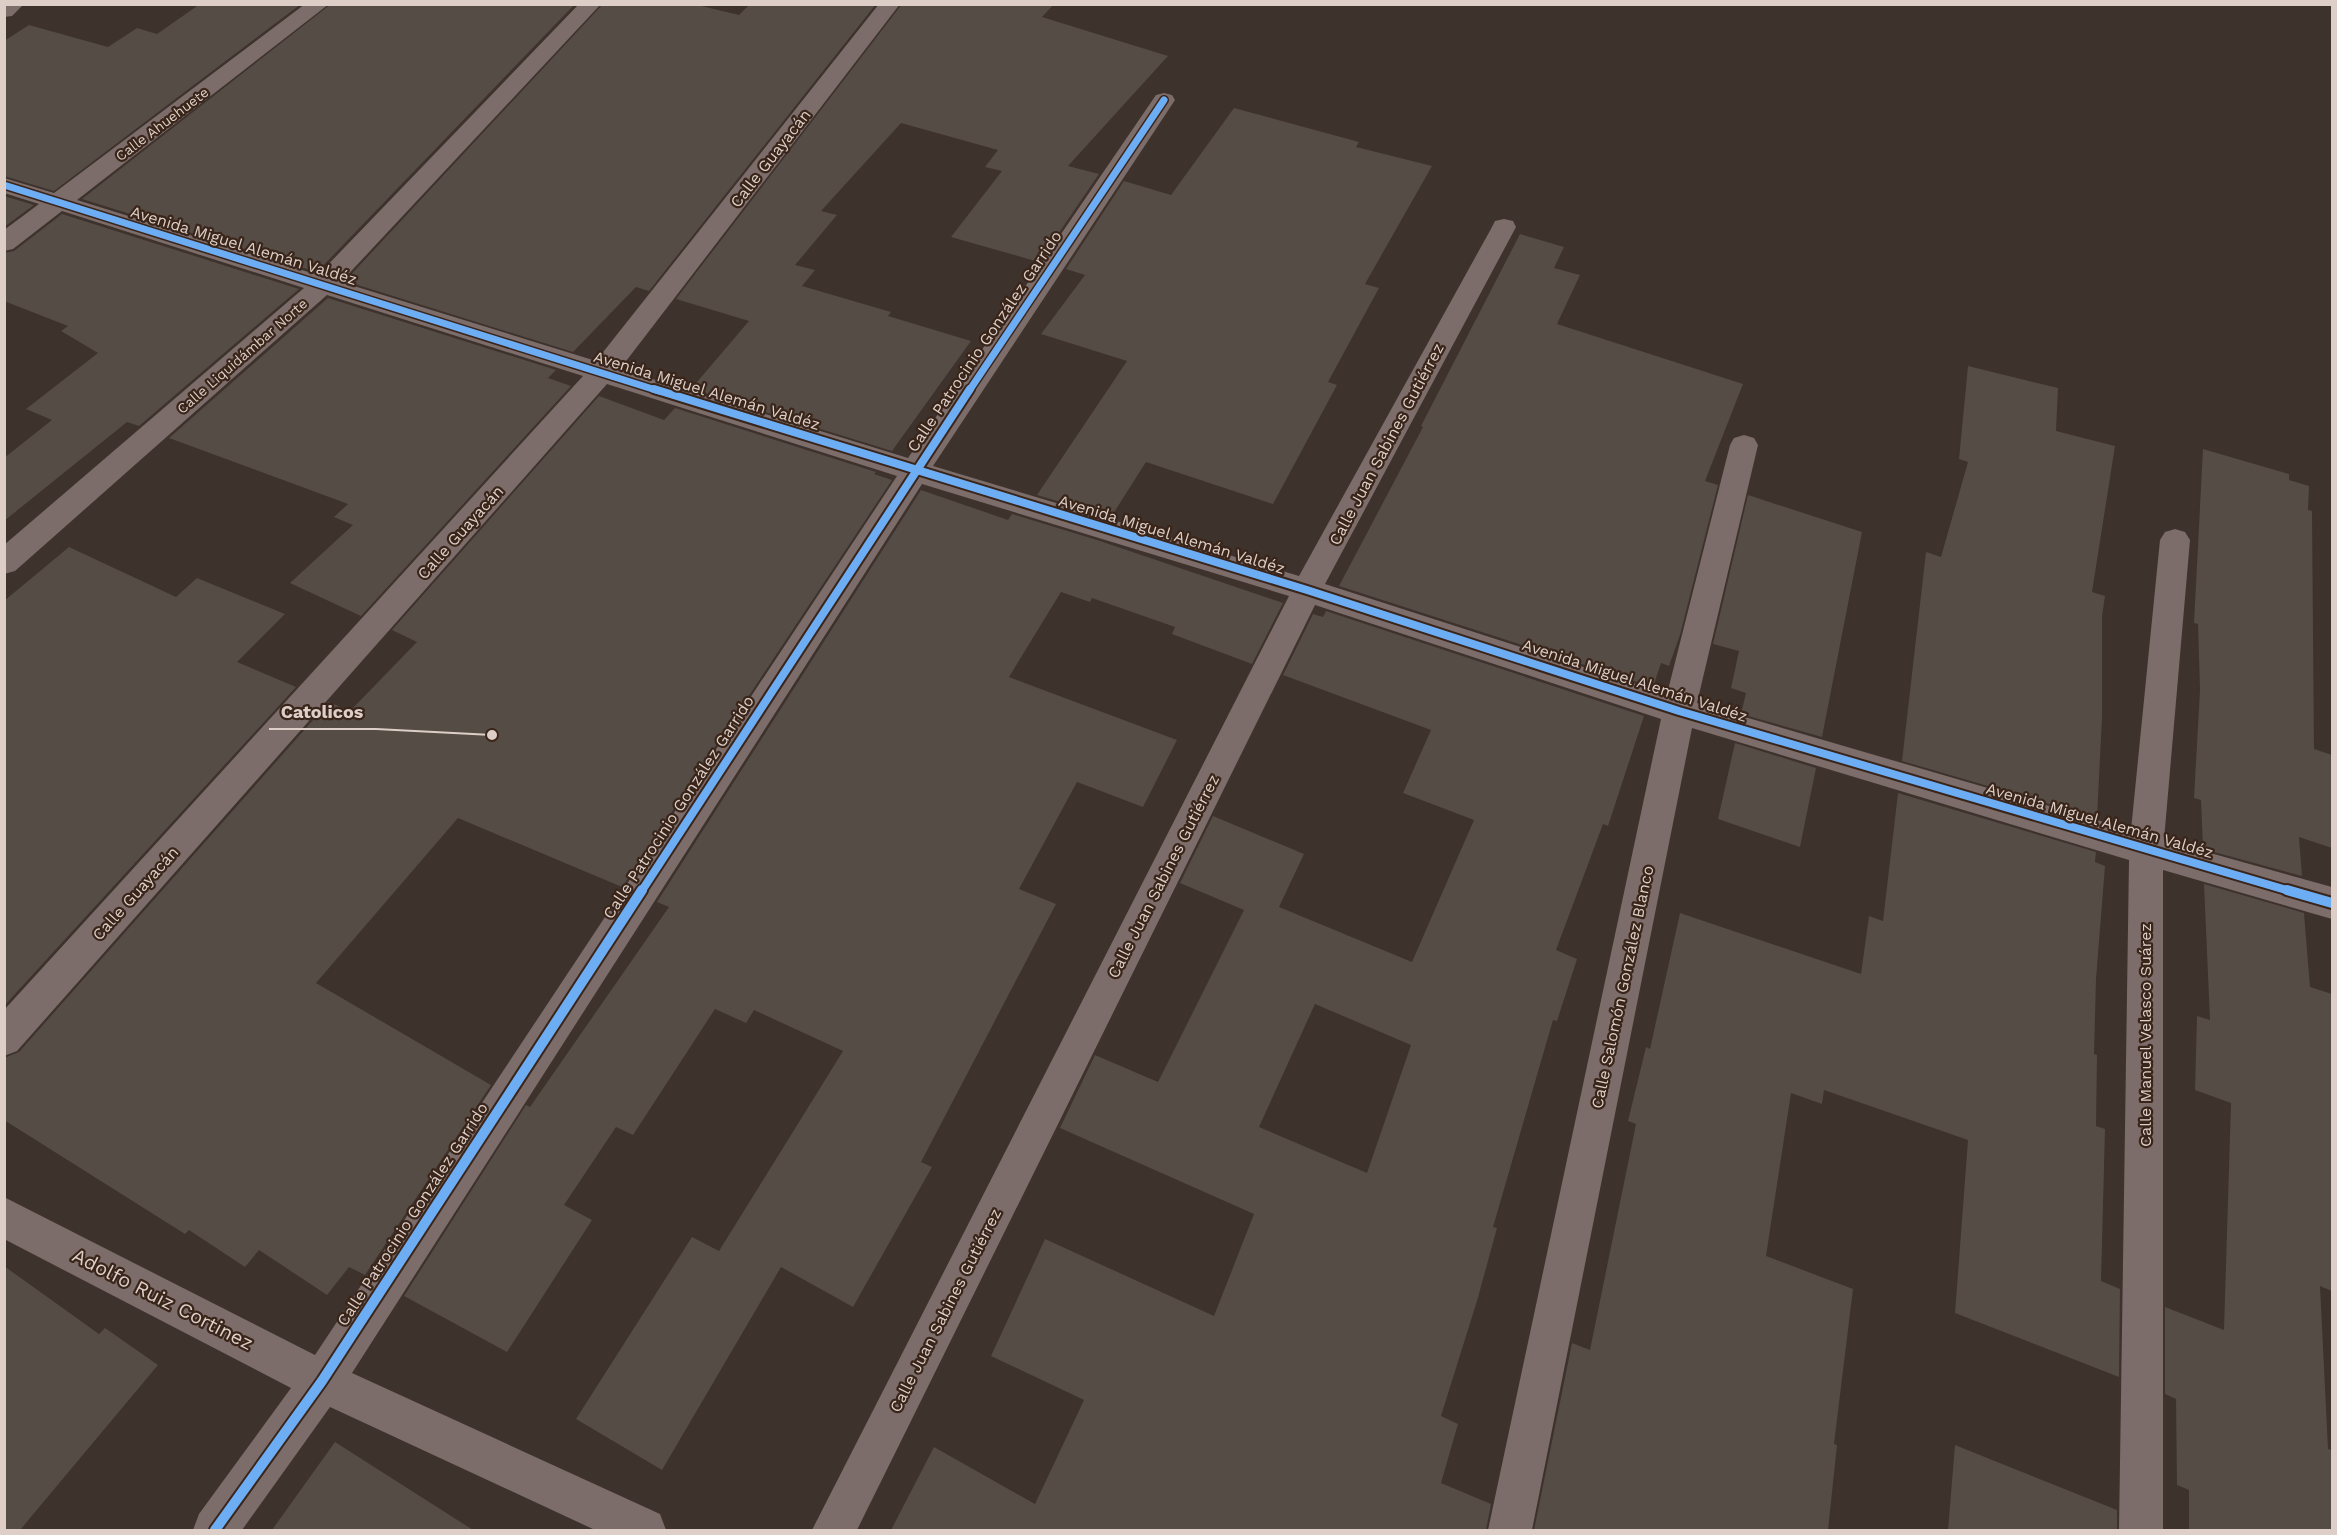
<svg xmlns="http://www.w3.org/2000/svg" width="2337" height="1535" font-family="'Work Sans',sans-serif">
<rect width="100%" height="100%" fill="#3d322c"/>
<g fill="#554c45" fill-rule="evenodd">
<polygon points="200,4 301,4 54,191 4,176 4,41 29,25 108,47 137,28 157,34"/>
<polygon points="331,4 575,4 317,272 82,199"/>
<polygon points="603,4 693,4 739,15 750,4 876,4 649,291 636,287 573,352 345,281"/>
<polygon points="902,4 1054,4 1042,17 1168,56 1068,166 1099,174 1039,262 951,237 1002,171 985,167 998,150 901,123 821,211 837,215 795,265 815,270 802,286 891,312 888,316 971,341 892,451 691,389 749,321 676,299"/>
<polygon points="1234,108 1359,142 1356,147 1432,166 1365,284 1379,288 1328,382 1337,385 1273,504 1146,462 1111,517 1037,495 1127,361 1041,334 1085,275 1066,269 1124,181 1171,195"/>
<polygon points="4,196 34,205 4,227"/>
<polygon points="62,214 299,289 139,426 127,422 4,521 4,458 52,420 26,409 98,353 61,331 68,326 4,301 4,253 14,251"/>
<polygon points="1520,234 1564,247 1554,268 1580,275 1557,324 1743,384 1705,481 1718,485 1680,635 1669,666 1661,663 1653,687 1339,586 1423,427 1421,426"/>
<polygon points="328,298 556,370 548,378 571,386 361,616 290,583 353,525 334,517 348,504 169,438"/>
<polygon points="1968,366 2058,388 2056,431 2115,446 2092,592 2105,596 2102,616 2102,718 2097,818 1902,761 1926,552 1941,557 1968,462 1959,459"/>
<polygon points="599,396 664,420 675,408 876,472 874,474 892,480 622,887 458,818 316,983 491,1085 365,1275 349,1267 327,1295 259,1250 245,1267 189,1230 185,1234 4,1120 4,1058 19,1052 329,702 350,711 417,642 392,630"/>
<polygon points="2203,449 2289,474 2289,480 2309,486 2308,510 2312,511 2314,749 2332,755 2332,848 2299,837 2302,876 2203,849 2201,800 2194,798 2200,690 2198,624 2194,623"/>
<polygon points="921,490 1008,520 1012,514 1097,540 1283,603 1252,664 1172,634 1175,627 1092,598 1090,602 1061,592 1009,677 1177,740 1143,807 1077,782 1019,889 1056,904 921,1162 932,1167 853,1307 781,1267 662,1470 576,1419 692,1237 719,1251 843,1051 754,1010 746,1023 715,1009 633,1135 616,1127 564,1205 592,1220 507,1352 404,1296 526,1105 530,1107 669,907 657,902"/>
<polygon points="1748,495 1862,532 1822,737 1741,714 1746,693 1731,688 1739,651 1713,644"/>
<polygon points="69,547 176,597 197,578 285,614 237,662 296,687 4,1006 4,601"/>
<path d="M 1326,611 L 1644,716 L 1608,826 L 1603,824 L 1556,950 L 1577,959 L 1557,1021 L 1553,1020 L 1493,1227 L 1497,1228 L 1477,1301 L 1441,1416 L 1458,1424 L 1441,1483 L 1491,1504 L 1486,1530 L 891,1530 L 934,1447 L 1035,1504 L 1084,1400 L 991,1356 L 1045,1239 L 1214,1316 L 1254,1214 L 1060,1128 L 1095,1055 L 1158,1082 L 1244,910 L 1180,883 L 1213,816 L 1304,854 L 1279,907 L 1412,962 L 1474,820 L 1403,793 L 1431,730 L 1283,675 L 1313,614 L 1323,617 ZM 1315,1004 L 1411,1045 L 1367,1173 L 1259,1127 Z"/>
<polygon points="1735,743 1816,768 1800,847 1718,819"/>
<polygon points="1898,793 2096,852 2095,862 2105,866 2096,979 2094,1054 2097,1055 2096,1126 2105,1129 2101,1281 2120,1289 2119,1377 1955,1313 1968,1140 1824,1090 1822,1104 1791,1093 1766,1256 1853,1289 1834,1444 1837,1445 1828,1530 1534,1530 1572,1343 1590,1350 1636,1124 1628,1121 1646,1047 1650,1049 1680,913 1861,974 1869,916 1883,921"/>
<polygon points="2204,884 2304,913 2310,987 2332,994 2332,1291 2320,1286 2328,1449 2332,1450 2332,1530 2189,1530 2189,1490 2177,1485 2176,1399 2165,1394 2165,1307 2224,1330 2231,1103 2195,1090 2197,1016 2210,1020"/>
<polygon points="4,1266 99,1334 105,1328 158,1365 20,1530 4,1530"/>
<polygon points="335,1442 473,1530 272,1530"/>
<polygon points="1955,1445 2117,1510 2117,1530 1948,1530"/>
</g>
<g fill="none" stroke-linecap="round" stroke-linejoin="round">
<g fill="#7c6c6a" fill-rule="evenodd">
<polygon points="4,4 24,4 12,16 4,17"/>
<polygon points="305,4 329,4 77,200 318,275 579,4 601,4 341,282 596,361 879,4 900,4 620,369 908,458 1156,95 1164,93 1172,95 1175,100 933,466 1299,576 1492,227 1495,221 1504,219 1513,221 1516,227 1325,584 1667,694 1730,445 1734,438 1744,435 1754,438 1758,445 1697,703 2131,830 2160,540 2165,532 2175,529 2185,532 2190,540 2164,840 2332,887 2332,919 2163,870 2163,1530 2119,1530 2129,860 1692,728 1532,1530 1488,1530 1661,719 1315,605 857,1530 812,1530 1289,596 922,484 352,1373 660,1514 666,1530 595,1530 330,1407 242,1530 193,1530 199,1514 291,1388 4,1239 4,1197 315,1355 897,476 607,384 17,1051 4,1056 4,1010 583,376 327,295 15,571 4,574 4,545 304,288 62,211 13,249 4,251 4,230 39,204 4,193 4,178 54,193"/>
</g>
<defs>
<g id="cycleway-far2">
<polyline points="4,185 659,391"/>
<polyline points="969,391 1164,100"/>
</g>
<g id="cycleway-far1">
<polyline points="654,389 1307,590 1679,711 2293,892"/>
<polyline points="641,892 970,389"/>
</g>
<g id="cycleway">
<polyline points="2287,890 2332,903"/>
<polyline points="215,1530 322,1381 642,890"/>
</g>
</defs>
<use href="#cycleway-far2" stroke="#3a251a" stroke-width="10"/>
<use href="#cycleway-far1" stroke="#3a251a" stroke-width="12"/>
<use href="#cycleway" stroke="#3a251a" stroke-width="14"/>
<use href="#cycleway-far2" stroke="#6dadf4" stroke-width="7"/>
<use href="#cycleway-far1" stroke="#6dadf4" stroke-width="8"/>
<use href="#cycleway" stroke="#6dadf4" stroke-width="10"/>
</g>
<g text-anchor="middle" stroke-width="4.5" stroke-linejoin="round" paint-order="stroke">
<g font-size="14" fill="#ddcfc7" stroke="#3a251a">
<text transform="translate(162 124) rotate(-37)" y="5">Calle Ahuehuete</text>
<text transform="translate(242 356) rotate(-41)" y="5">Calle Liquidámbar Norte</text>
</g>
<g font-size="16" fill="#ddcfc7" stroke="#3a251a">
<text transform="translate(770 158) rotate(-52)" y="6">Calle Guayacán</text>
<text transform="translate(244 245) rotate(17)" y="6">Avenida Miguel Alemán Valdéz</text>
<text transform="translate(984 341) rotate(-56)" y="6">Calle Patrocinio González Garrido</text>
<text transform="translate(707 390) rotate(17)" y="6">Avenida Miguel Alemán Valdéz</text>
<text transform="translate(1386 444) rotate(-62)" y="6">Calle Juan Sabines Gutiérrez</text>
<text transform="translate(460 532) rotate(-48)" y="6">Calle Guayacán</text>
<text transform="translate(1172 534) rotate(17)" y="6">Avenida Miguel Alemán Valdéz</text>
<text transform="translate(1635 680) rotate(18)" y="6">Avenida Miguel Alemán Valdéz</text>
<text transform="translate(678 807) rotate(-57)" y="6">Calle Patrocinio González Garrido</text>
<text transform="translate(2100 820) rotate(16)" y="6">Avenida Miguel Alemán Valdéz</text>
<text transform="translate(1163 876) rotate(-63)" y="6">Calle Juan Sabines Gutiérrez</text>
<text transform="translate(135 893) rotate(-48)" y="6">Calle Guayacán</text>
<text transform="translate(1622 987) rotate(-78)" y="6">Calle Salomón González Blanco</text>
<text transform="translate(2145 1035) rotate(-90)" y="6">Calle Manuel Velasco Suárez</text>
<text transform="translate(412 1214) rotate(-57)" y="6">Calle Patrocinio González Garrido</text>
<text transform="translate(945 1310) rotate(-63)" y="6">Calle Juan Sabines Gutiérrez</text>
</g>
<g font-size="20" fill="#ddcfc7" stroke="#3a251a">
<text transform="translate(163 1299) rotate(27)" y="7">Adolfo Ruiz Cortinez</text>
</g>
</g>
<path fill="none" stroke="#ddcfc7" stroke-width="2" d="M492 735L376 729H269"/>
<circle fill="#ddcfc7" stroke="#3a251a" stroke-width="2" cx="492" cy="735" r="6"/>
<g font-size="18" text-anchor="middle" font-weight="bold" fill="#ddcfc7" stroke="#3a251a" stroke-width="4.5" stroke-linejoin="round" paint-order="stroke">
<text x="322" y="718">Catolicos</text>
</g>
<rect width="2337" height="1535" fill="none" stroke="#ddcfc7" stroke-width="12"/>
</svg>
